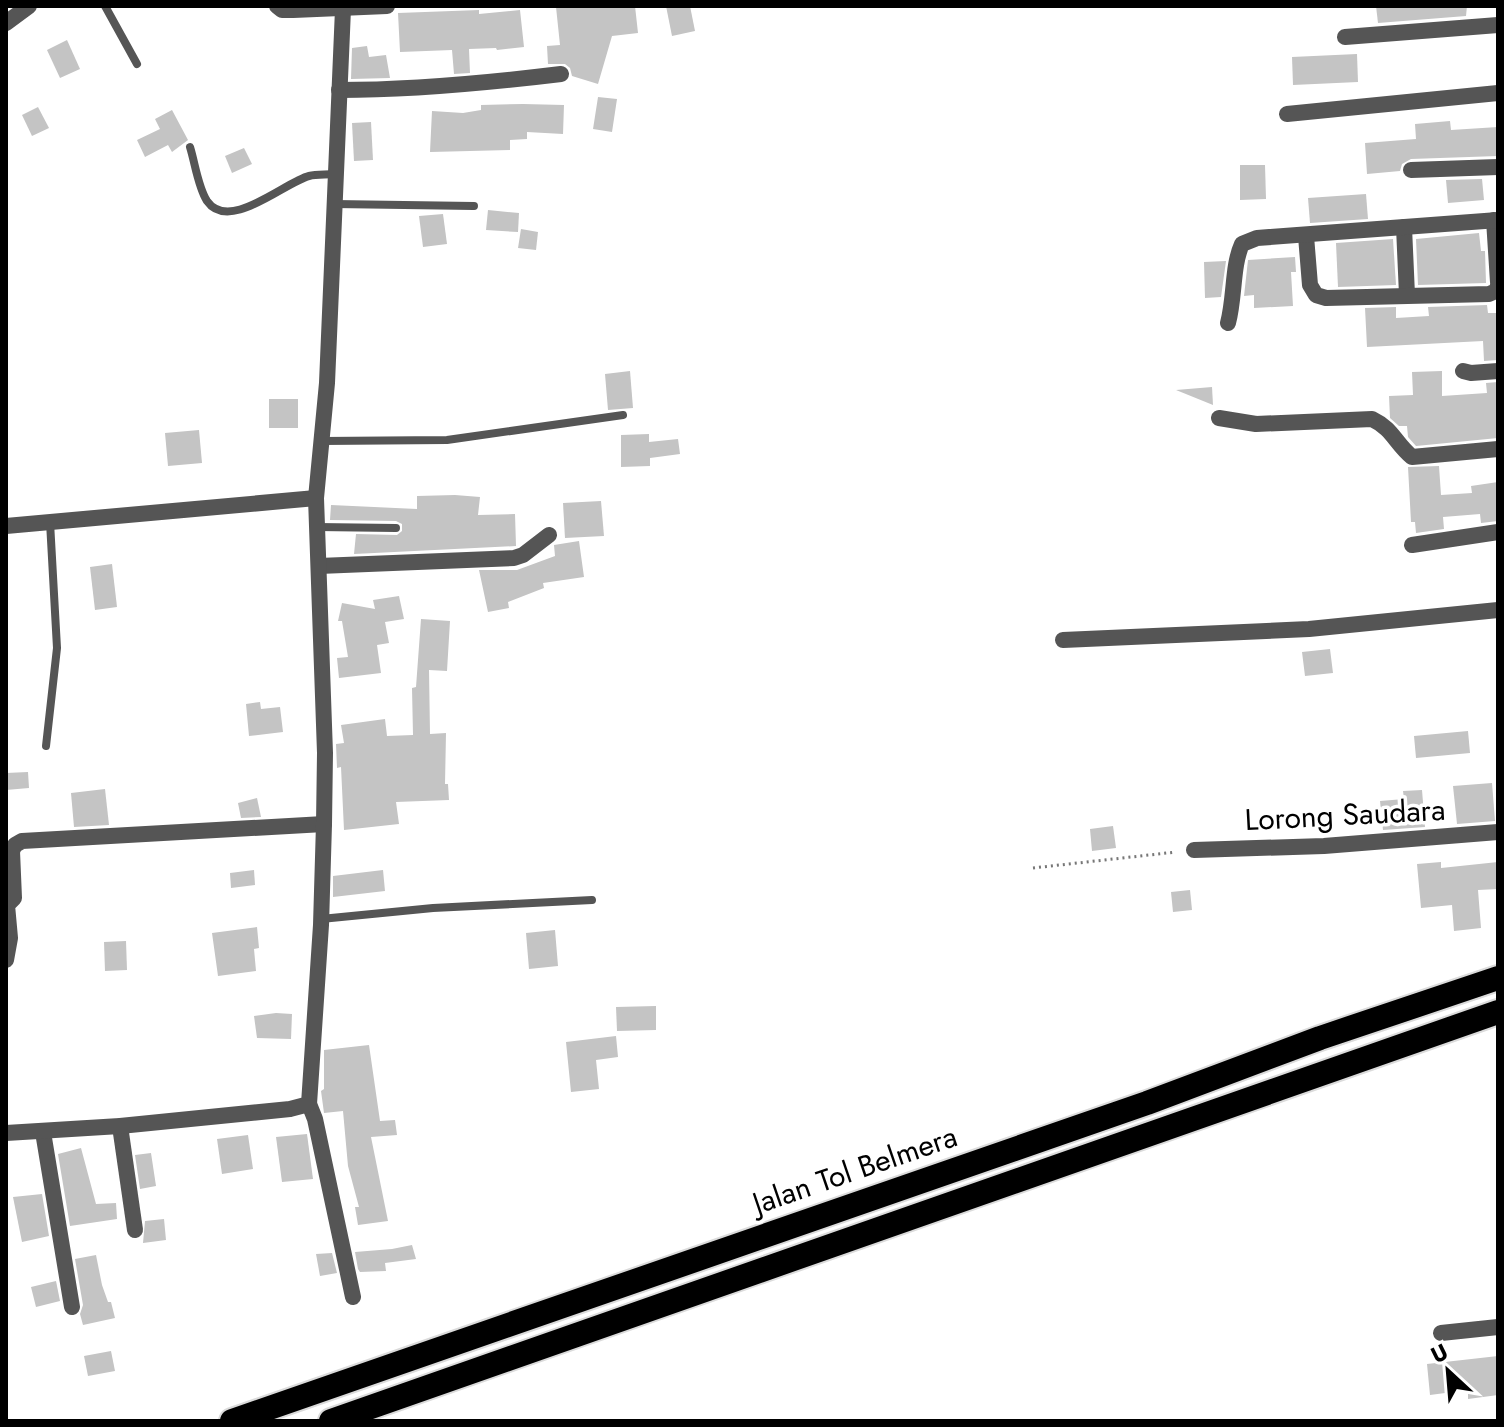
<svg xmlns="http://www.w3.org/2000/svg" width="1504" height="1427" font-family="Jost,sans-serif">
<rect width="100%" height="100%" fill="#fff"/>
<g fill="#c4c4c4">
<polygon points="566,6 635,6 638,33 612,36 598,84 572,76 570,68 565,64 548,64 547,46 560,45 556,7"/>
<polygon points="666,6 690,6 695,31 672,36"/>
<polygon points="1376,6 1467,6 1466,16 1378,23"/>
<polygon points="479,10 479,14 520,10 524,47 497,50 496,48 469,49 470,73 454,74 452,50 400,52 398,13"/>
<polygon points="67,40 80,69 60,78 47,50"/>
<polygon points="367,46 369,57 386,55 390,78 351,79 352,48"/>
<polygon points="1357,54 1358,82 1293,85 1292,57"/>
<polygon points="598,97 617,99 612,132 593,129"/>
<polygon points="523,104 564,105 563,134 527,132 527,139 510,140 510,150 430,152 432,111 463,113 481,110 481,105"/>
<polygon points="38,107 49,128 32,136 22,115"/>
<polygon points="172,110 188,140 172,152 168,145 145,157 137,140 160,129 155,119"/>
<polygon points="1450,121 1451,130 1498,127 1498,156 1411,159 1402,164 1400,171 1367,174 1365,143 1416,139 1415,124"/>
<polygon points="371,122 373,160 354,161 352,123"/>
<polygon points="244,148 252,164 232,173 225,156"/>
<polygon points="1240,165 1265,165 1266,199 1240,200"/>
<polygon points="1482,179 1484,200 1448,203 1446,180"/>
<polygon points="1366,194 1368,219 1310,223 1308,198"/>
<polygon points="488,210 519,213 518,232 486,230"/>
<polygon points="443,214 447,244 423,247 419,216"/>
<polygon points="521,229 538,232 536,250 518,248"/>
<polygon points="1479,233 1481,251 1485,251 1486,283 1418,285 1416,239"/>
<polygon points="1393,239 1396,285 1338,287 1336,243"/>
<polygon points="1295,257 1296,272 1291,272 1293,306 1254,308 1254,295 1244,296 1248,260"/>
<polygon points="1226,261 1221,297 1205,298 1204,262"/>
<polygon points="1487,305 1488,313 1498,313 1498,360 1484,361 1483,341 1367,347 1365,308 1396,307 1396,318 1429,316 1428,307"/>
<polygon points="630,371 633,408 608,410 605,374"/>
<polygon points="1442,371 1442,396 1487,393 1486,383 1498,382 1498,438 1416,446 1408,437 1407,426 1399,426 1390,418 1389,396 1413,395 1412,372"/>
<polygon points="1212,387 1213,405 1176,390"/>
<rect x="269" y="399" width="29" height="29"/>
<polygon points="199,430 202,463 168,466 165,433"/>
<polygon points="649,434 649,442 678,439 680,454 650,458 650,466 621,467 621,435"/>
<polygon points="1439,466 1441,495 1472,493 1471,486 1498,482 1498,521 1481,523 1480,514 1443,517 1444,529 1416,533 1415,522 1411,522 1408,467"/>
<polygon points="455,495 480,497 478,515 515,514 516,546 354,554 356,534 397,535 402,531 402,524 396,521 330,520 331,505 417,509 417,496"/>
<polygon points="601,501 604,536 565,538 563,503"/>
<polygon points="579,541 584,577 543,583 544,588 508,602 509,608 488,612 479,570 517,570 555,556 554,545"/>
<polygon points="112,564 117,607 95,610 90,567"/>
<polygon points="399,596 404,619 385,622 389,643 377,645 381,673 339,678 337,658 348,657 342,621 338,621 342,603 375,609 373,600"/>
<polygon points="421,619 450,621 447,671 429,670 430,734 446,733 445,784 448,784 449,800 396,802 399,824 344,830 341,767 337,768 336,744 344,743 341,725 385,719 387,736 413,735 412,688 416,687"/>
<polygon points="1330,649 1333,673 1305,676 1302,652"/>
<polygon points="260,702 261,709 280,707 283,732 249,736 246,704"/>
<polygon points="1468,731 1470,753 1416,758 1414,736"/>
<polygon points="28,772 29,788 6,790 6,773"/>
<polygon points="1492,783 1495,821 1457,824 1453,786"/>
<polygon points="105,789 109,825 74,827 71,793"/>
<polygon points="1422,790 1425,827 1383,830 1380,801 1404,799 1403,791"/>
<polygon points="257,798 261,817 241,818 238,803"/>
<polygon points="1113,826 1116,848 1092,851 1090,829"/>
<polygon points="1441,862 1441,868 1498,862 1498,889 1478,890 1481,928 1454,931 1452,905 1421,908 1417,864"/>
<polygon points="254,870 255,885 231,888 230,873"/>
<polygon points="383,870 385,891 333,897 333,876"/>
<polygon points="1190,890 1192,910 1173,912 1171,892"/>
<polygon points="257,927 259,948 254,949 256,971 218,976 212,933"/>
<polygon points="555,930 558,966 529,969 526,933"/>
<polygon points="126,941 127,970 105,971 104,942"/>
<polygon points="656,1006 656,1030 617,1031 616,1007"/>
<polygon points="276,1013 292,1014 291,1039 257,1038 254,1016"/>
<polygon points="616,1036 618,1057 596,1060 599,1089 571,1092 566,1042"/>
<polygon points="369,1045 380,1121 395,1120 397,1135 371,1137 388,1221 358,1225 355,1207 359,1207 348,1166 343,1111 324,1113 321,1091 324,1089 324,1050"/>
<polygon points="307,1134 313,1179 282,1182 276,1137"/>
<polygon points="248,1135 253,1169 222,1174 217,1139"/>
<polygon points="81,1148 96,1204 116,1203 117,1219 70,1226 58,1154"/>
<polygon points="151,1153 156,1186 140,1189 135,1155"/>
<polygon points="42,1194 49,1236 22,1242 13,1197"/>
<polygon points="164,1219 166,1240 143,1243 145,1221"/>
<polygon points="412,1245 416,1259 385,1263 386,1271 360,1272 358,1269 355,1252 392,1249"/>
<polygon points="332,1253 337,1273 320,1276 316,1254"/>
<polygon points="96,1255 102,1285 108,1302 111,1302 115,1318 83,1325 80,1314 83,1305 75,1259"/>
<polygon points="56,1281 60,1301 36,1307 31,1287"/>
<polygon points="111,1351 115,1371 88,1376 84,1356"/>
<polygon points="1498,1356 1498,1395 1468,1399 1468,1390 1430,1395 1427,1364"/>
</g>
<g fill="none" stroke-linecap="round" stroke-linejoin="round">
<defs>
<g id="motorway">
<polyline points="232,1421 1147,1103 1320,1038 1498,978"/>
<polyline points="331,1421 1498,1012"/>
</g>
</defs>
<use href="#motorway" stroke="#dbdbdb" stroke-width="28"/>
<polyline stroke="#777" stroke-width="3" stroke-dasharray="2 4" stroke-linecap="butt" points="1033,868 1176,852"/>
<g stroke="#555" stroke-width="8">
<polyline points="105,6 137,64"/>
<path d="M 190,147 C 195,163 198,187 207,201 C 229,233 285,182 309,176 C 317,174 326,175 335,174"/>
<polyline points="334,204 474,206"/>
<polyline points="322,441 447,440 623,415"/>
<polyline points="317,527 396,528"/>
<polyline points="46,746 57,648 50,522"/>
<polyline points="321,919 433,908 592,900"/>
</g>
<g stroke="#555" stroke-width="16">
<polyline points="277,6 282,10 293,10 387,6"/>
<polyline points="6,23 29,6"/>
<polyline points="1345,37 1498,25"/>
<path d="M 339,90 C 413,90 487,83 561,74"/>
<polyline points="1287,114 1498,93"/>
<polyline points="1411,170 1498,167"/>
<polyline points="1494,220 1498,282"/>
<polyline points="1404,227 1407,295"/>
<polyline points="1306,236 1310,285 1316,295 1326,298 1489,294 1496,291 1498,286"/>
<path d="M 1228,323 C 1235,297 1232,266 1242,244 L 1257,238 L 1498,220"/>
<polyline points="1463,371 1471,373 1498,371"/>
<path d="M 1219,418 L 1256,424 L 1372,419 C 1393,429 1395,443 1412,457 L 1498,449"/>
<polyline points="6,526 316,498"/>
<polyline points="1412,545 1498,532"/>
<polyline points="319,566 514,558 523,555 549,535"/>
<polyline points="1063,640 1309,629 1498,610"/>
<polyline points="1194,850 1324,846 1498,832"/>
<polyline points="6,960 10,938 7,905 14,898 12,851 15,845 22,841 324,824"/>
<polyline points="309,1104 315,1119 353,1297"/>
<polyline points="120,1126 135,1230"/>
<polyline points="43,1132 72,1307"/>
<polyline points="6,1133 120,1126 290,1109 309,1104 321,925 324,824 325,753 316,498 327,383 343,9"/>
<polyline points="1441,1333 1498,1327"/>
</g>
<use href="#motorway" stroke="#000" stroke-width="24"/>
</g>
<g text-anchor="middle" stroke-width="7" stroke-linejoin="round" paint-order="stroke">
<g font-size="30" fill="#000" stroke="#fff">
<text transform="translate(1345 815) rotate(-3)" y="10">Lorong Saudara</text>
<text transform="translate(855 1170) rotate(-19)" y="10">Jalan Tol Belmera</text>
</g>
</g>
<rect width="1504" height="1427" fill="none" stroke="#000000" stroke-width="16"/>
<g transform="translate(1448 1371) rotate(334)" stroke="#ffffff" stroke-width="6" paint-order="stroke">
<path d="M0-6L14 30L0 20L-14 30Z" fill="#000000"/>
<text y="-12" font-size="22" font-weight="bold" text-anchor="middle" fill="#000000">U</text>
</g>
</svg>
